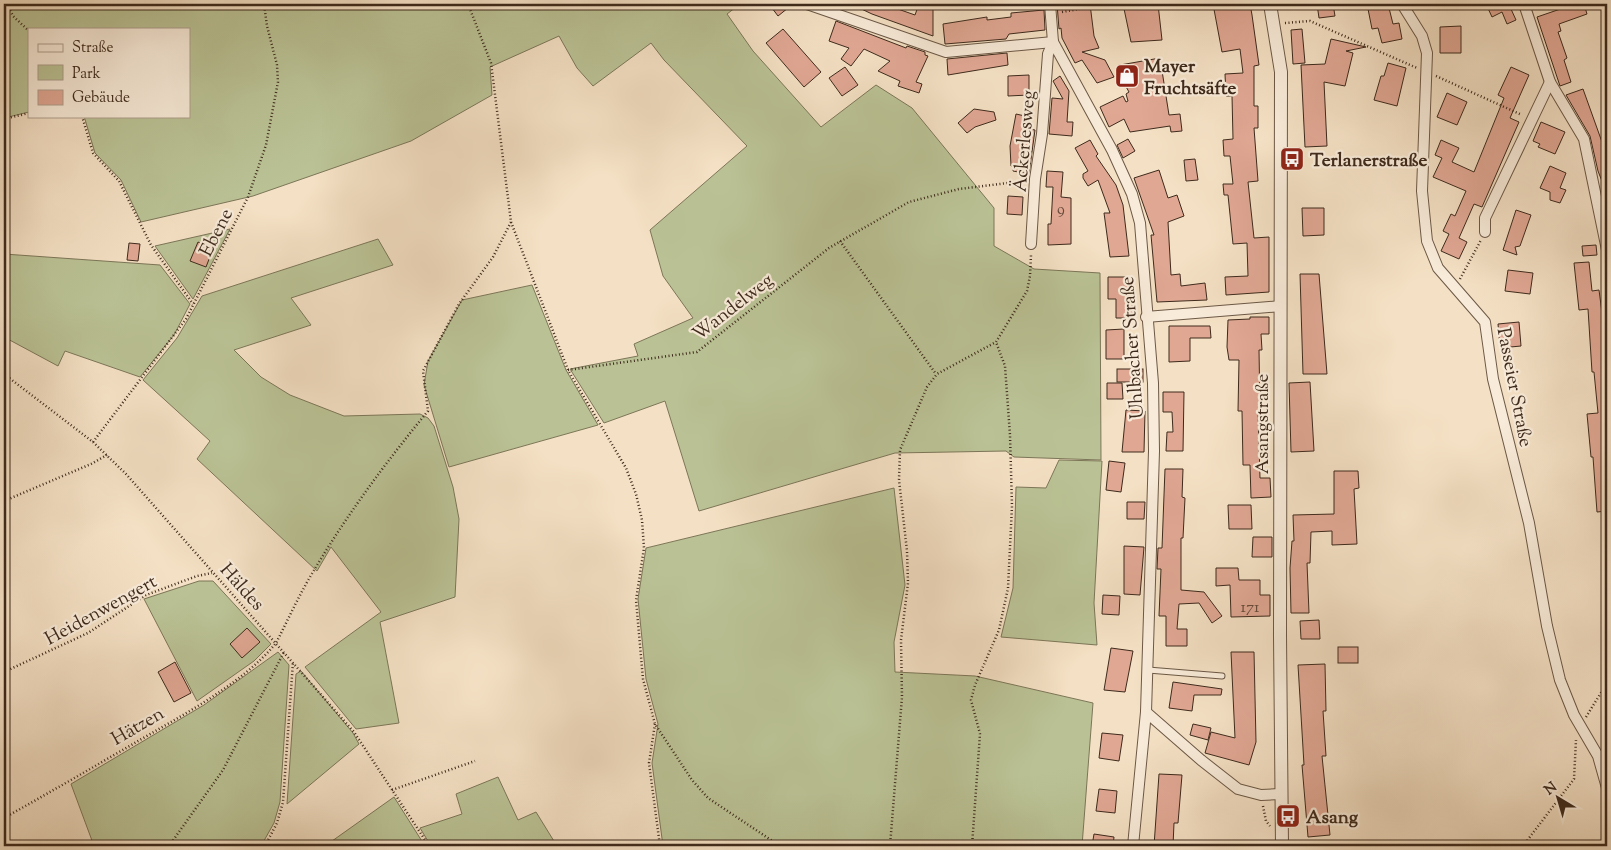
<svg xmlns="http://www.w3.org/2000/svg" width="1611" height="850" font-family="'Sorts Mill Goudy',serif">
<rect width="100%" height="100%" fill="#f4e0c4"/>
<filter id="stains"><feTurbulence type="fractalNoise" baseFrequency=".004" numOctaves="4"/><feColorMatrix values="0 0 0 0 .2 0 0 0 0 .09 0 0 0 0 .02 0 0 0 .5 -.17"/></filter>
<radialGradient id="worn" r=".72"><stop offset=".6" stop-color="#630" stop-opacity="0"/><stop offset="1" stop-color="#630" stop-opacity=".3"/></radialGradient>
<g fill="#bac295" stroke="#7c7658">
<polygon points="4,4 740,4 727,14 753,51 821,127 876,85 912,108 994,208 994,246 1034,269 1100,273 1101,460 1014,457 1006,451 895,453 699,511 665,401 604,423 570,369 638,356 634,344 693,318 663,276 650,230 747,146 664,60 651,43 593,86 577,68 559,36 490,67 492,95 411,141 253,196 141,222 121,180 95,153 84,116 189,116 189,29 29,29 29,112 4,118"/>
<polygon points="230,229 193,299 155,246"/>
<polygon points="378,239 393,265 291,298 311,325 234,350 261,377 290,395 344,416 420,414 428,418 434,426 453,487 459,519 455,597 380,622 399,723 356,729 305,667 381,612 331,547 317,571 197,459 210,441 143,380 177,338 202,296"/>
<polygon points="4,254 160,265 190,304 174,335 140,377 65,351 58,366 4,337"/>
<polygon points="532,285 566,370 598,425 449,467 424,385 428,361 462,300"/>
<polygon points="1059,460 1102,461 1094,603 1097,645 1001,637 1013,588 1016,487 1046,488"/>
<polygon points="894,488 905,585 894,642 895,672 975,676 1093,703 1082,846 663,846 652,763 658,724 646,679 638,599 646,548"/>
<polygon points="199,581 213,581 271,644 254,661 197,701 144,599"/>
<polygon points="278,652 289,665 280,802 274,823 261,846 94,846 71,784 204,705"/>
<polygon points="301,671 353,733 359,744 287,804 296,674"/>
<polygon points="498,777 518,820 536,812 557,846 431,846 420,828 462,814 456,794"/>
<polygon points="394,797 425,846 325,846"/>
</g>
<g fill="#e0a793" stroke="#3e2a1c">
<polygon points="769,4 793,4 778,16"/>
<polygon points="851,4 897,4 895,8 915,15 919,4 933,4 933,36 872,14"/>
<polygon points="1057,4 1090,4 1094,36 1099,48 1082,52 1105,60 1114,77 1097,83 1082,60 1075,63 1062,38 1061,28 1059,29"/>
<polygon points="1123,4 1158,4 1162,40 1131,42"/>
<polygon points="1213,4 1250,4 1252,15 1259,65 1254,66 1254,106 1258,106 1258,128 1254,128 1258,181 1248,182 1254,238 1269,237 1269,292 1226,295 1225,277 1248,276 1247,243 1233,244 1228,195 1224,195 1223,184 1233,184 1230,156 1224,156 1223,140 1233,139 1232,96 1226,96 1225,74 1243,73 1240,49 1222,52"/>
<polygon points="1317,4 1333,4 1335,16 1319,18"/>
<polygon points="1367,4 1388,4 1393,24 1399,23 1402,39 1382,43 1378,28 1372,29"/>
<polygon points="1486,4 1517,4 1517,6 1511,9 1516,20 1507,24 1502,12 1492,17"/>
<polygon points="1575,4 1584,4 1587,14 1559,24 1561,31 1558,32 1567,58 1564,60 1571,82 1560,86 1537,17"/>
<polygon points="1044,10 1045,30 1009,34 1006,39 945,44 943,24 987,17 987,20 1011,17 1011,13"/>
<polygon points="836,21 906,48 907,46 925,52 925,55 928,56 916,82 922,84 919,93 898,86 900,81 878,71 890,61 864,49 851,66 841,59 849,48 829,41"/>
<polygon points="1461,26 1461,53 1440,53 1440,27"/>
<polygon points="783,29 821,72 804,87 766,43"/>
<polygon points="1302,29 1305,63 1293,64 1291,30"/>
<polygon points="1331,39 1366,47 1346,51 1353,53 1345,86 1324,82 1327,146 1305,147 1301,65 1325,64"/>
<polygon points="1007,53 1008,65 948,75 947,59"/>
<polygon points="1160,58 1169,115 1180,114 1182,131 1171,132 1170,126 1130,132 1124,119 1109,127 1100,107 1123,96 1126,102 1128,101 1126,94 1129,92 1124,83 1120,65"/>
<polygon points="1388,63 1406,68 1397,106 1374,100 1381,76 1384,76"/>
<polygon points="845,67 858,85 842,96 829,78"/>
<polygon points="1511,67 1529,75 1510,118 1519,122 1482,207 1474,204 1459,238 1467,242 1459,259 1441,251 1449,234 1443,231 1451,214 1455,216 1466,191 1433,177 1442,158 1435,155 1441,140 1459,148 1452,162 1474,172 1504,98 1498,95"/>
<polygon points="1029,75 1029,95 1008,96 1008,76"/>
<polygon points="1060,76 1069,91 1067,122 1073,122 1072,136 1049,134 1052,98 1063,99 1053,81"/>
<polygon points="1583,89 1607,156 1607,194 1598,171 1590,136 1566,95"/>
<polygon points="1447,93 1467,102 1457,125 1437,117"/>
<polygon points="974,109 994,112 996,120 975,127 967,133 958,123"/>
<polygon points="1016,114 1025,116 1023,128 1035,130 1029,174 1013,171 1014,166 1011,166 1010,146"/>
<polygon points="1541,122 1565,132 1555,154 1538,147 1540,144 1533,141"/>
<polygon points="1128,139 1135,151 1123,158 1117,145"/>
<polygon points="1090,140 1098,154 1096,156 1116,185 1123,205 1129,256 1110,257 1104,213 1110,213 1098,180 1088,186 1083,178 1083,174 1088,171 1075,148"/>
<polygon points="1195,159 1198,180 1186,181 1184,160"/>
<polygon points="1550,166 1566,173 1560,188 1566,190 1560,203 1550,200 1550,192 1540,188"/>
<polygon points="1159,170 1168,198 1177,195 1184,216 1168,222 1171,275 1180,274 1181,286 1205,283 1207,300 1157,302 1151,235 1154,235 1134,178"/>
<polygon points="1047,171 1063,172 1061,197 1071,198 1071,244 1048,245 1048,224 1051,224 1053,187 1046,187"/>
<polygon points="1008,196 1023,197 1022,215 1007,214"/>
<polygon points="1302,208 1324,208 1324,235 1303,236"/>
<polygon points="1516,210 1531,215 1520,246 1515,247 1517,255 1503,250"/>
<polygon points="198,242 213,249 206,267 190,261"/>
<polygon points="129,243 140,244 138,261 127,260"/>
<polygon points="1596,245 1597,255 1583,256 1582,246"/>
<polygon points="1589,262 1592,291 1599,290 1607,351 1607,511 1597,512 1593,457 1591,457 1587,414 1598,413 1594,372 1592,372 1588,309 1579,310 1574,263"/>
<polygon points="1508,270 1533,273 1530,294 1505,291"/>
<polygon points="1300,274 1319,274 1327,374 1303,374"/>
<polygon points="1108,277 1132,277 1133,318 1116,318 1116,299 1108,299"/>
<polygon points="1250,317 1269,317 1269,334 1261,334 1262,350 1259,350 1260,410 1258,410 1260,478 1270,478 1271,497 1251,498 1250,465 1243,465 1242,411 1238,411 1239,360 1229,360 1227,347 1228,320 1250,319"/>
<polygon points="1519,322 1521,346 1500,348 1498,324"/>
<polygon points="1169,326 1210,326 1211,338 1190,338 1190,361 1169,362"/>
<polygon points="1124,329 1124,359 1106,359 1106,330"/>
<rect x="1117" y="369" width="26" height="13"/>
<polygon points="1310,382 1314,451 1291,452 1289,383"/>
<polygon points="1107,383 1122,383 1123,399 1107,399"/>
<polygon points="1163,392 1184,392 1183,451 1166,451 1167,432 1173,432 1172,412 1163,412"/>
<polygon points="1126,410 1145,411 1144,452 1122,452"/>
<polygon points="1109,461 1125,463 1121,492 1106,490"/>
<polygon points="1165,469 1183,469 1182,497 1185,498 1183,538 1181,538 1181,590 1204,592 1222,616 1212,623 1199,603 1179,604 1177,629 1187,629 1187,646 1166,646 1166,616 1159,616 1161,569 1157,569 1158,548 1162,548"/>
<polygon points="1334,471 1358,471 1359,488 1354,489 1357,544 1332,545 1332,531 1311,532 1310,563 1307,563 1309,613 1291,613 1290,568 1292,541 1294,541 1293,515 1334,514"/>
<polygon points="1127,502 1145,502 1144,519 1127,519"/>
<polygon points="1228,505 1251,505 1252,529 1229,529"/>
<polygon points="1253,537 1272,537 1272,557 1252,557"/>
<polygon points="1124,546 1144,547 1140,595 1124,594"/>
<polygon points="1216,568 1238,568 1239,580 1260,580 1260,595 1270,595 1270,616 1231,617 1230,585 1216,586"/>
<polygon points="1103,595 1120,596 1119,615 1102,614"/>
<polygon points="1319,620 1320,639 1301,639 1300,621"/>
<polygon points="247,628 260,642 242,658 230,644"/>
<rect x="1338" y="647" width="20" height="16"/>
<polygon points="1111,648 1133,651 1125,692 1104,690"/>
<polygon points="1231,652 1254,652 1256,742 1249,765 1205,753 1211,732 1235,738"/>
<polygon points="175,662 191,693 174,702 158,672"/>
<polygon points="1325,664 1326,711 1323,711 1326,756 1322,756 1330,835 1308,837 1302,765 1304,765 1298,665"/>
<polygon points="1173,682 1222,689 1221,695 1194,695 1192,711 1169,708"/>
<polygon points="1193,724 1211,728 1208,740 1190,735"/>
<polygon points="1102,733 1123,735 1119,761 1099,758"/>
<polygon points="1159,774 1182,775 1178,823 1174,823 1173,846 1154,846"/>
<polygon points="1099,789 1117,791 1115,813 1096,811"/>
<polygon points="1094,834 1114,837 1113,846 1092,846"/>
</g>
<g fill="none" stroke-linecap="round" stroke-linejoin="round">
<defs>
<polyline id="service" points="1148,670 1222,676"/>
<g id="minor">
<polyline points="807,4 946,52 1053,42"/>
<polyline points="1050,4 1053,42 1112,150 1132,194 1140,223 1153,383 1154,451 1146,712 1133,846"/>
<polyline points="1402,4 1422,36 1427,53 1422,191 1427,241 1438,268 1485,322 1493,379 1529,523 1547,626 1560,680 1574,715 1598,756 1607,788"/>
<polyline points="1524,4 1550,82 1584,139 1607,250"/>
<polyline points="1485,232 1485,218 1550,82"/>
<polyline points="1031,244 1035,179 1042,134 1048,54 1053,42"/>
<polyline points="1146,317 1281,306"/>
<polyline points="1146,712 1201,760 1238,789 1261,795 1280,794"/>
</g>
<polyline id="tertiary" points="1270,4 1281,72 1280,636 1282,846"/>
</defs>
<use href="#service" stroke="#6c5846" stroke-width="7"/>
<use href="#minor" stroke="#6c5846" stroke-width="12"/>
<use href="#tertiary" stroke="#6c5846" stroke-width="14"/>
<g stroke="#3e2a1c" stroke-width="2.5" stroke-dasharray="1 2.5" stroke-linecap="butt">
<polyline points="7,4 13,16 29,31"/>
<polyline points="1597,4 1607,11"/>
<polyline points="1062,12 1107,4"/>
<polyline points="1285,23 1310,21 1417,68"/>
<polyline points="1436,76 1522,115"/>
<polyline points="82,116 93,153 119,181 151,245 193,304"/>
<polyline points="4,119 29,113"/>
<polyline points="511,222 568,370 626,468 636,494 642,520 644,548 636,600 643,679 655,724 692,780 708,798 780,846"/>
<polyline points="840,241 936,374"/>
<polyline points="1460,279 1481,240"/>
<polyline points="568,370 697,352 829,248 909,202 959,189 1024,181"/>
<polyline points="4,374 93,442 126,474 354,732 429,846"/>
<polyline points="93,442 186,319 248,197 266,145 278,82 277,65 267,26 264,4"/>
<polyline points="4,501 91,464 107,455"/>
<polyline points="4,672 88,633 146,595 197,576 212,573"/>
<polyline points="1586,717 1607,683"/>
<polyline points="655,724 649,763 660,846"/>
<polyline points="392,790 475,761"/>
<polyline points="1263,806 1266,821 1270,826"/>
<path d="M 4,818 C 47,794 90,769 133,744 C 179,717 243,684 276,643 C 288,620 299,595 313,572 C 346,516 386,462 428,411 L 423,371 L 459,304 L 493,257 L 511,222 L 491,63 L 468,4"/>
<polyline points="169,846 223,770 284,652"/>
<polyline points="265,846 277,823 283,802 293,662"/>
<polyline points="890,846 902,697 901,640 908,583 907,551 899,480 900,450 927,387 937,374 996,342 1027,291 1030,276 1031,255"/>
<polyline points="972,846 980,734 971,700 975,685 999,630 1008,588 1012,506 1010,435 1005,366 996,342"/>
<polyline points="1523,846 1574,779 1576,740"/>
</g>
<use href="#service" stroke="#f8ebd9" stroke-width="5"/>
<use href="#minor" stroke="#f8ebd9" stroke-width="10"/>
<use href="#tertiary" stroke="#f8ebd9" stroke-width="12"/>
</g>
<defs>
<symbol id="shop-square" viewBox="-11 -11 22 22"><rect x="-9" y="-9" width="18" height="18" rx="4" fill="#8f2418" stroke="#f8ebd9"/><path d="M-5-2.5h2.3a2.7 3.5 0 0 1 5.4 0H5L5.5 6h-11ZM-1.5-2.5h3a1.5 2.3 0 0 0-3 0Z" fill="#fff"/></symbol>
<symbol id="bus-square" viewBox="-11 -11 22 22"><rect x="-9" y="-9" width="18" height="18" rx="4" fill="#8f2418" stroke="#f8ebd9"/><path d="M-5-6H5V4H4V6H2V4H-2V6H-4V4H-5ZM-3.5-4V0h7V-4ZM-3.5 1.2v1.5H-2V1.2ZM2 1.2v1.5H3.5V1.2Z" fill="#fff"/></symbol>
</defs>
<g fill-rule="evenodd">
<use href="#shop-square" x="1113" y="62" width="28" height="28"/>
<use href="#bus-square" x="1278" y="145" width="28" height="28"/>
<use href="#bus-square" x="1274" y="802" width="28" height="28"/>
</g>
<g text-anchor="middle" stroke-width="4.5" stroke-linejoin="round" paint-order="stroke">
<g font-size="16" fill="#66493a">
<text x="1061" y="214">9</text>
<text x="1250" y="612">171</text>
</g>
<g font-size="19" font-weight="bold" fill="#3e2a1c" stroke="#f8ebd9" text-anchor="start">
<text x="1144" y="72">Mayer<tspan x="1144" dy="22">Fruchtsäfte</tspan></text>
<text x="1310" y="166">Terlanerstraße</text>
<text x="1306" y="823">Asang</text>
</g>
<g font-size="19" fill="#3e2a1c" stroke="#f8ebd9">
<text transform="translate(1023 141) rotate(-85)" y="7">Äckerlesweg</text>
<text transform="translate(215 232) rotate(-63)" y="7">Ebene</text>
<text transform="translate(732 306) rotate(-38)" y="7">Wandelweg</text>
<text transform="translate(1131 348) rotate(-94)" y="7">Uhlbacher Straße</text>
<text transform="translate(1516 387) rotate(79)" y="7">Passeier Straße</text>
<text transform="translate(1261 424) rotate(-90)" y="7">Asangstraße</text>
<text transform="translate(243 586) rotate(48)" y="7">Häldes</text>
<text transform="translate(100 609) rotate(-29)" y="7">Heidenwengert</text>
<text transform="translate(137 725) rotate(-30)" y="7">Hätzen</text>
</g>
</g>
<rect width="1611" height="850" fill="none" stroke="#f4e0c4" stroke-width="20"/>
<rect x="5" y="5" width="1601" height="840" fill="none" stroke="#3e2a1c" stroke-width="2.5"/>
<rect x="10" y="10" width="1591" height="830" fill="none" stroke="#3e2a1c"/>
<rect x="28" y="28" width="162" height="90" fill="#f8ebd9" stroke="#ae9e8d"/>
<rect x="38" y="44" width="25" height="8" fill="#f8ebd9" stroke="#ae9e8d"/>
<text x="72" y="52" font-size="15" fill="#3e2a1c">Straße</text>
<rect x="38" y="65" width="25" height="15" fill="#bac295" stroke="#ae9e8d"/>
<text x="72" y="78" font-size="15" fill="#3e2a1c">Park</text>
<rect x="38" y="90" width="25" height="15" fill="#e0a793" stroke="#ae9e8d"/>
<text x="72" y="102" font-size="15" fill="#3e2a1c">Gebäude</text>
<g transform="translate(1558 798) rotate(322)" stroke="#f8ebd9" stroke-width="4" paint-order="stroke">
<path d="M0-4L9 19L0 12L-9 19Z" fill="#3e2a1c"/>
<text y="-8" font-size="14" font-weight="bold" text-anchor="middle" fill="#3e2a1c">N</text>
</g>
<rect width="100%" height="100%" filter="url(#stains)"/>
<rect width="100%" height="100%" fill="url(#worn)"/>
</svg>
